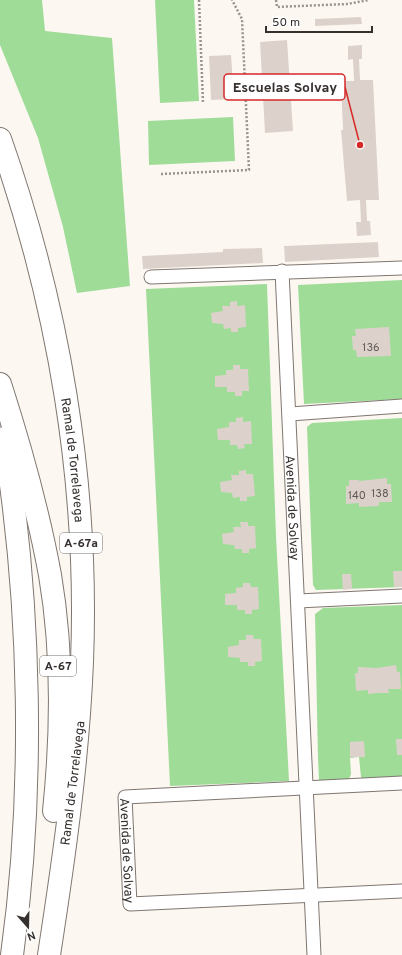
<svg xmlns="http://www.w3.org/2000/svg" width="402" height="955" font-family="Overpass,sans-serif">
<rect width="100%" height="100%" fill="#fdf7f2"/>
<g fill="#9edc97">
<polygon points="0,0 42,0 45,31 112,38 130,286 77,293 63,227 38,138 0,45"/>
<polygon points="155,0 194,0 199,101 160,103"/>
<polygon points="233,117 235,161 149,165 148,121"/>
<polygon points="402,280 402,399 304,404 298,285"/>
<polygon points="267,284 276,536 289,781 170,786 146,289"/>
<polygon points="402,418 402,587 316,590 313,585 307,427 312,423"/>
<polygon points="402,605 402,776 364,780 361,777 359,757 350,758 351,774 349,779 321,781 319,780 318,759 315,614 323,608"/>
</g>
<g fill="#ddd2cb">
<polygon points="361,17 362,24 315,26 315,19"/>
<polygon points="287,40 293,131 265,133 260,42"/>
<polygon points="362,45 362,59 359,59 360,80 373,80 379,200 366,200 367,221 370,221 371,235 357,236 356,222 361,222 360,200 347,201 341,130 343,130 341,81 354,81 353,59 348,60 348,46"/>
<polygon points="231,55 234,99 211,100 209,56"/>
<polygon points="378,242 379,257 285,262 284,246"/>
<polygon points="262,248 263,263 143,269 142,256 223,252 223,249"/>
<polygon points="237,301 237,306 245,305 246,327 238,328 238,332 231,332 231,328 224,329 223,324 212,323 211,313 223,311 222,306 230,306 230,302"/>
<polygon points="389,327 391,356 357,357 356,350 353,350 352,336 356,336 355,329"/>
<polygon points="233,365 240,365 240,369 248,369 249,391 242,391 242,396 235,396 235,392 227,392 227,387 215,387 215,376 226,375 226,370 233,370"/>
<polygon points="243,417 243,422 251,421 252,444 244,444 245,448 238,449 237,445 230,445 230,440 218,440 217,429 229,427 229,422 236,422 236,418"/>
<polygon points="246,470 246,474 253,474 255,496 247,497 247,501 240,501 240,497 233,498 232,493 221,492 220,482 232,480 231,475 239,475 239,471"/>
<polygon points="387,478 387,484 391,484 392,502 379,502 379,506 359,507 359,503 346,504 346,486 349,486 349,480 359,480 359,481"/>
<polygon points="240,522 248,522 248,526 255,526 256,548 249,549 249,553 242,553 242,549 235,549 234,545 223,544 222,534 234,532 233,527 241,527"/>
<polygon points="393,571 402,571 402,587 394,587"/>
<polygon points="342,574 351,574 352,589 343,590"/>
<polygon points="243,583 250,583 251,587 258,587 259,609 252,610 252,614 245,614 245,610 237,610 237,605 225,605 225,594 236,593 236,588 243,587"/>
<polygon points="246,635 253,635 254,639 261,639 262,661 255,662 255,666 248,666 248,662 240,662 240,658 228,657 228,647 239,645 239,640 246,640"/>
<polygon points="396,665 397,672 400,672 401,689 388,689 389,693 378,693 368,694 368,690 356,691 355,673 358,673 358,667 377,668"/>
<polygon points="396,739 402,739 402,755 397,755"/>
<polygon points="364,741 365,757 350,757 350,742"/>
</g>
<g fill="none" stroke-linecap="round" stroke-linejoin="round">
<defs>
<g id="street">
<path id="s1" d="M 282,271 L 314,955"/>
<polyline points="151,277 402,268"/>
<polyline points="290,414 402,406"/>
<polyline points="298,601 402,596"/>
<path id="s2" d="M 402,783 L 125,797 L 130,904 L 402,891"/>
</g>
<g id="highway">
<path id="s3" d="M 0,139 C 59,306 89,484 82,662 C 78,760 64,858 49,955"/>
<path d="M 0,384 C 20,446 38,510 50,575 C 63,651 62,733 54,811"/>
<path d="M 4,438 C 31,603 35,790 12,955"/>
</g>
</defs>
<use href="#street" stroke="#7f7670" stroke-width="15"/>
<use href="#highway" stroke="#7f7670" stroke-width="24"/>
<g stroke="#98938f" stroke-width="2.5" stroke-dasharray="2 2" stroke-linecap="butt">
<polyline points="199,0 203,103"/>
<polyline points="276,0 277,7 347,4 369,0"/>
<polyline points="161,174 249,170 242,19 232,0"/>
</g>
<use href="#street" stroke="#fff" stroke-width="13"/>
<use href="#highway" stroke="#fff" stroke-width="22"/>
</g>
<g text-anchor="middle" stroke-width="4" stroke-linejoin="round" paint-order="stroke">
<g font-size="11" fill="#5f5855">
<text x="371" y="351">136</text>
<text x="380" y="497">138</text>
<text x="357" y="499">140</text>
</g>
<g fill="#fff" stroke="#726e6d" stroke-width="1">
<rect x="60" y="533" width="42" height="20" rx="3"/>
<rect x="40" y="656" width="36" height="20" rx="3"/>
</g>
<g font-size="12" font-weight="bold" fill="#35302e">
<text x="81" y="547">A-67a</text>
<text x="58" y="670">A-67</text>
</g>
<g font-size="13" fill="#35302e" stroke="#fff">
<text dy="5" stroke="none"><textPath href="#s3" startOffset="330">Ramal de Torrelavega</textPath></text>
<text dy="5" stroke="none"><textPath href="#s1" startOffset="237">Avenida de Solvay</textPath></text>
<text transform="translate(72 783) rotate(-83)" y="5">Ramal de Torrelavega</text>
<text dy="5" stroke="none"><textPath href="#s2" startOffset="331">Avenida de Solvay</textPath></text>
</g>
</g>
<path fill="none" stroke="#d62828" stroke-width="1.5" d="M360 145L345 87"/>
<circle fill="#d62828" stroke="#fff" stroke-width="1.5" cx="360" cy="145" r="4"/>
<rect fill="#fff" stroke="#d62828" stroke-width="1.5" x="224" y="74" width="121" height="26" rx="4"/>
<g font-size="14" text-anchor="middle" font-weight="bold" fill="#35302e">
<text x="285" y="92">Escuelas Solvay</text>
</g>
<g transform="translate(28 927) rotate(160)" stroke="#ffffff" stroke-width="3" paint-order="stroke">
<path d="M0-3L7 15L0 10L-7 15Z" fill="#35302e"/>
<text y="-6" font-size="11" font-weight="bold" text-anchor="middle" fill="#35302e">N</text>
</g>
<path d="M266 26v6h106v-6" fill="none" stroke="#35302e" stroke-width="2"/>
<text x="272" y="26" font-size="12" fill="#35302e" stroke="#ffffff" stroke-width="3" paint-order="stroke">50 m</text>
</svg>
